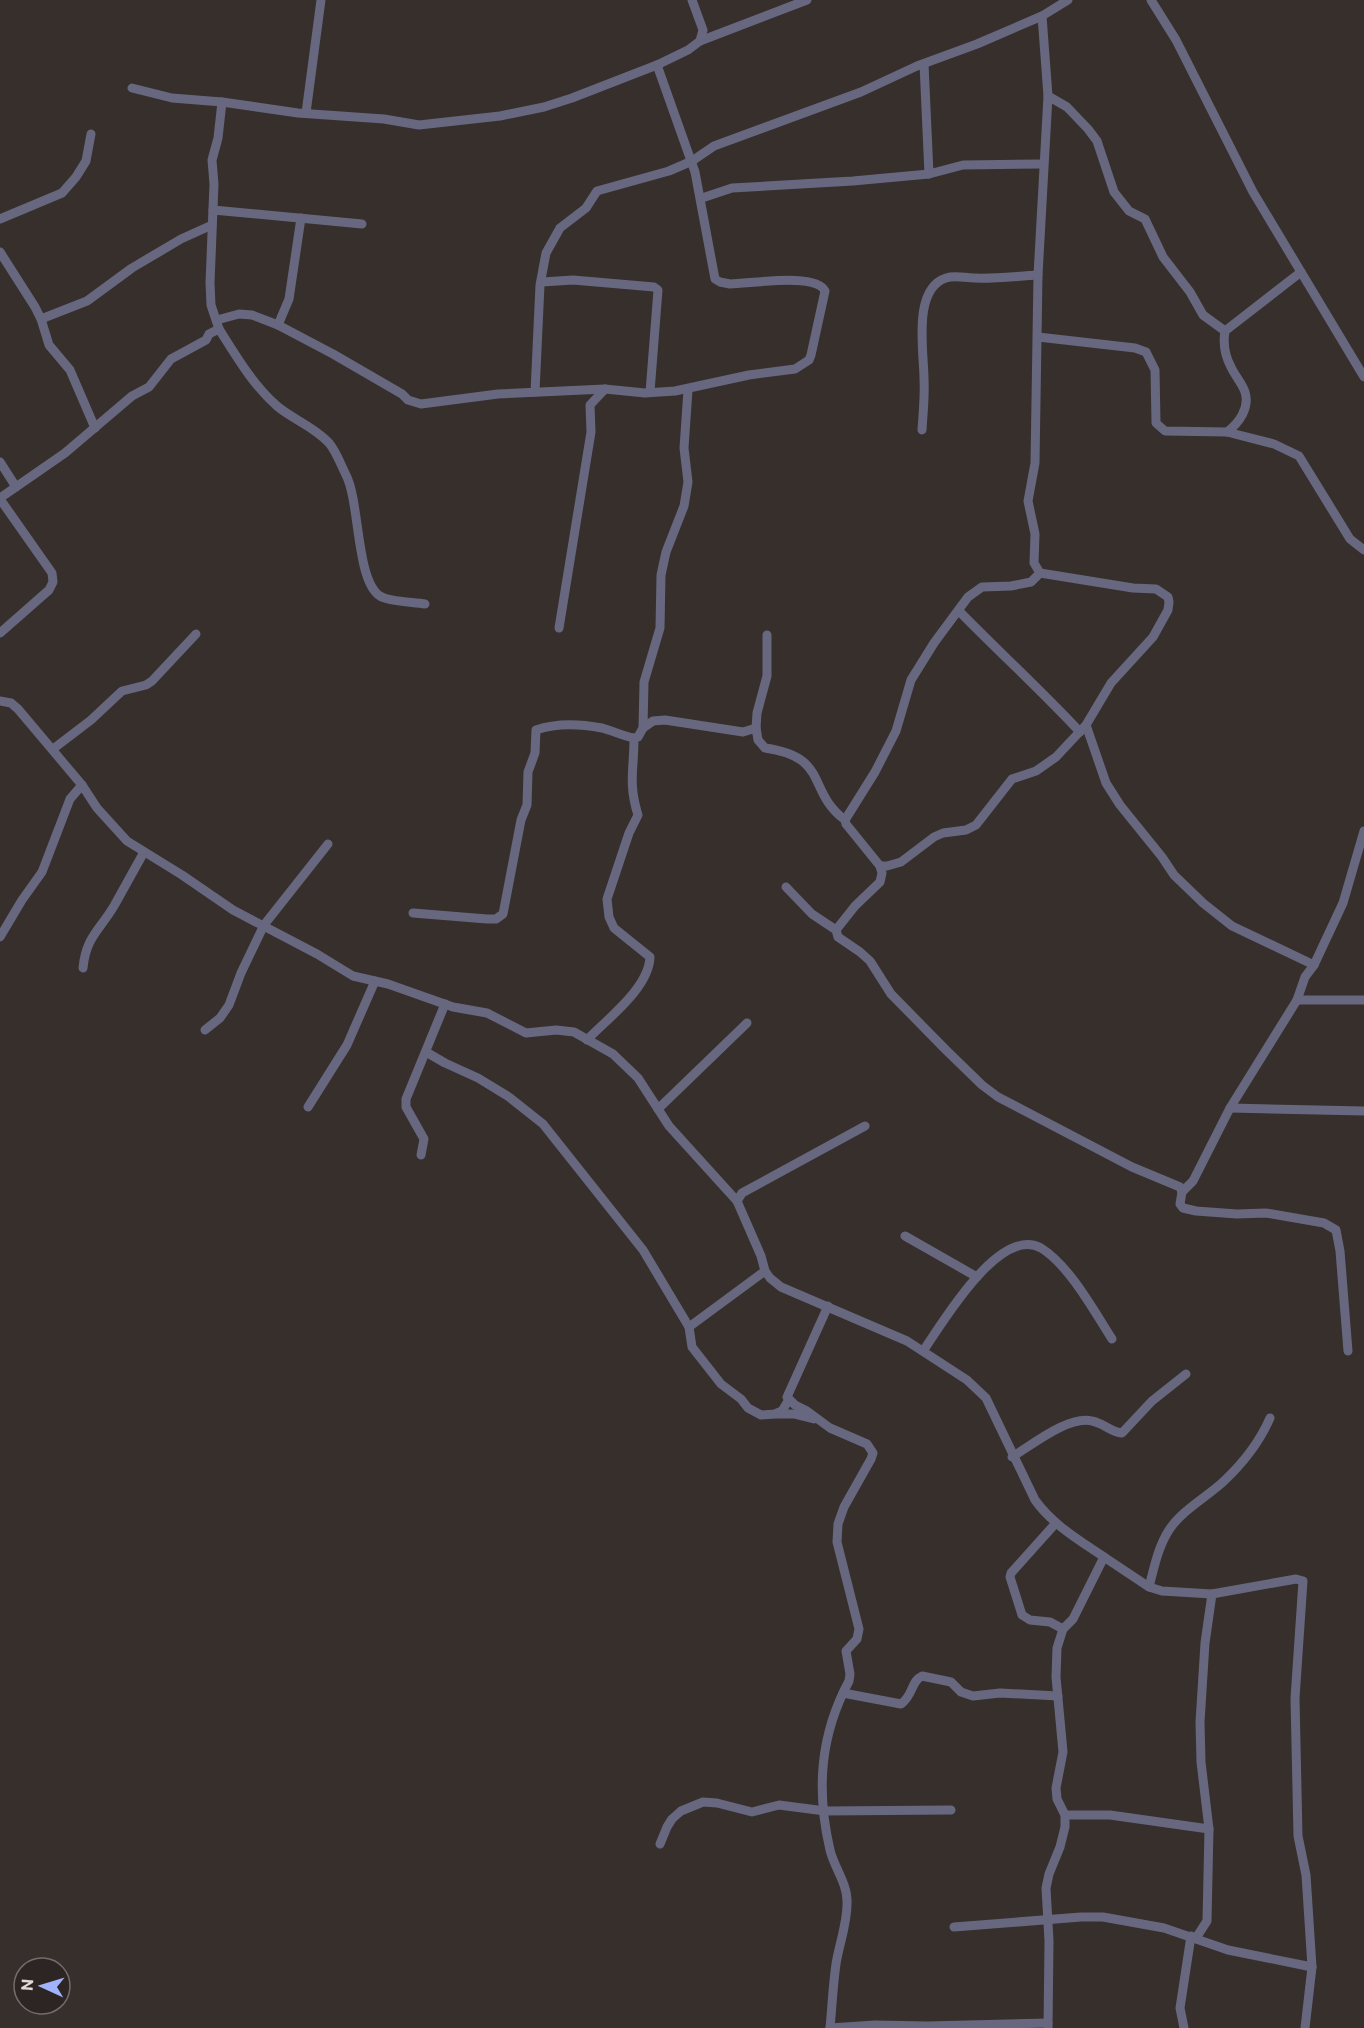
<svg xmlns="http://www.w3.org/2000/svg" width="1364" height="2028" font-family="Commissioner,sans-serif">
<rect width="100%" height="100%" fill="#362f2c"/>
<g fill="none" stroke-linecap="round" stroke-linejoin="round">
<g stroke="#686780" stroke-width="9">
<polyline points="1151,0 1176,40 1253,192 1364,377"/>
<polyline points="700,41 807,0"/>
<polyline points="924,64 929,174"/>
<polyline points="132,88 172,98 222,102 298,113 384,119 419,125 500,116 544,107 572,98 657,65 688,50 700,41 703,30 692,0"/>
<polyline points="1048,96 1067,107 1088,129 1097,141 1114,192 1129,211 1145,219 1163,257 1190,292 1203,315 1225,331"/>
<polyline points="306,113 321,0"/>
<polyline points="702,198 732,188 853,181 929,174 963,165 1043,164"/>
<polyline points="213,210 362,224"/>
<polyline points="0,219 62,193 76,177 86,161 91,134"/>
<polyline points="0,252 35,307 41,319 49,345 70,370 95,428"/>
<polyline points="542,282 573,280 654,287 658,290 650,392"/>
<polyline points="41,319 87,301 132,268 181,239 212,225"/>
<path d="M 217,320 L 239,314 L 252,315 L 278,325 L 333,354 L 402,394 L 408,400 L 421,404 L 498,394 L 605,389 L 645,393 L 675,391 L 749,375 L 795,369 L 809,360 L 811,355 L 825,291 C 816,272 750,284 730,284 L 720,282 L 715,279 L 695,172 L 657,65"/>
<polyline points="278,325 289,299 301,218"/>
<path d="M 219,329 C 236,356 253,385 277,406 C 292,419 315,427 329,443 C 336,451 341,465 346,475 C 360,502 356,581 380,596 C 389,602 414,602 425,604"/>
<polyline points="1038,337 1135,348 1146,352 1155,370 1156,423 1165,431 1227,432 1274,444 1299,456 1350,539 1364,550"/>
<polyline points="535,392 540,285 546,253 560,228 586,208 597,191 669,171 692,161 714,146 861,92 917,66 977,44 1042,16 1068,0"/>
<path d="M 922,430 C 923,413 925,396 924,379 C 924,352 912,289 946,278 C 955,275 965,278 974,278 C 995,279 1017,276 1038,275"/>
<path d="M 1227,432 C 1239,423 1250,408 1245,392 C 1242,383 1235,376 1231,367 C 1225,356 1223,343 1225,331 L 1301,272"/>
<polyline points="0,462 16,487"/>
<polyline points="0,498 65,453 132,396 149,387 171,359 206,340 209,334 219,329 211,305 210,283 214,184 212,160 218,138 222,102"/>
<polyline points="0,499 52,573 53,582 49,590 0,633"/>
<path d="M 959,611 C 999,652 1041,690 1080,732"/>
<polyline points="559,628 591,432 590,405 605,389"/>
<path d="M 0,701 L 11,703 L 18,709 L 82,785 L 97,808 L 127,841 L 182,875 L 233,910 L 317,954 L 353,976 L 388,984 L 453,1007 L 487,1013 L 526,1033 L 556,1030 L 574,1032 L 613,1054 L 638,1078 L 669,1126 L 737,1201 L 761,1256 L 765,1271 L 770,1278 L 781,1287 L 907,1341 L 967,1380 L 986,1398 L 1035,1500 C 1053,1525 1079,1540 1104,1557 L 1073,1619 L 1063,1629 L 1057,1648 L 1056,1677 L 1063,1752 L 1056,1788 L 1057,1799 L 1065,1815 L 1065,1827 L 1060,1847 L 1049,1874 L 1046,1888 L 1049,1941 L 1048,2028"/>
<polyline points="1086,725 1106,783 1120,805 1162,857 1174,875 1203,903 1232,926 1314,965"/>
<polyline points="643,728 653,721 665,720 743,732 756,728 757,713 767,676 767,635"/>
<path d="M 756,728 L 758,740 L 765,748 C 830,757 806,791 845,820"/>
<polyline points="53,749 91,720 122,691 146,685 152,681 196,634"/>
<polyline points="880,866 887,866 901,862 934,837 943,833 966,830 976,825 1012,779 1036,771 1056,757 1086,725 1111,683 1153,637 1168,610 1169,602 1168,597 1156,589 1133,588 1040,573 1034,563 1035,534 1028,501 1035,463 1038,275 1048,96 1042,16"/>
<polyline points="786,887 812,914 836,930 838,937 860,952 870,961 891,994 946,1050 982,1085 998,1097 1132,1167 1180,1187 1182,1192"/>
<path d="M 413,913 L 487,919 L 496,919 L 503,914 L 521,820 L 527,805 L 528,772 L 535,753 L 536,730 C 556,723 581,724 602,728 C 613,731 623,736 634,738 L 638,737 L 643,728 L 644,682 L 660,628 L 661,575 L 666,552 L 684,506 L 688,482 L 684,448 L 688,390"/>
<polyline points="836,930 855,906 880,882 882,873 880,866 846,824 845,820 875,772 896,731 911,680 934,643 968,597 982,587 1011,586 1031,582 1040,573"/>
<polyline points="0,937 22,900 42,872 70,799 82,785"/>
<path d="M 83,968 C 86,937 99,931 114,906 C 124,888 134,870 144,852"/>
<polyline points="1297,1000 1364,1000"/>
<polyline points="205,1030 220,1018 229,1005 241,973 264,925 328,844"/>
<path d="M 587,1040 C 607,1019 649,988 650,957 L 614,928 L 609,917 L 607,899 L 629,833 L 638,815 C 628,783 634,770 634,738"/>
<polyline points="426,1052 445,1063 478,1078 509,1097 543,1124 643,1250 689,1327 692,1347 721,1384 741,1399 748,1408 761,1415 775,1414 782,1411 788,1401"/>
<polyline points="308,1107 347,1045 375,981"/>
<polyline points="1230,1108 1364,1111"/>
<polyline points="658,1109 747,1023"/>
<polyline points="421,1155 424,1139 406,1107 406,1099 445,1004"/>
<polyline points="737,1201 742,1193 865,1126"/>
<polyline points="905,1236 977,1277"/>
<path d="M 828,1306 L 787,1397 L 795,1405 L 807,1411 L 830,1428 L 867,1444 L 873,1453 L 871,1459 L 844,1507 L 838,1524 L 837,1542 L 859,1629 L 857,1639 L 846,1651 L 850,1674 L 849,1681 C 820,1735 816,1790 830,1850 C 834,1867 847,1883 847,1901 C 848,1922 839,1944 836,1964 C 833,1985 832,2007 830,2028"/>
<polyline points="689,1327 765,1271"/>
<path d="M 923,1351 C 942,1324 999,1225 1041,1248 C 1069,1265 1094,1311 1112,1339"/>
<polyline points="1348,1351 1340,1251 1336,1230 1324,1223 1266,1213 1237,1214 1196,1211 1183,1208 1180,1204 1182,1192 1193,1181 1230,1108 1297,1000 1305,977 1314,965 1343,903 1364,831"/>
<polyline points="777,1414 794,1414 814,1419"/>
<path d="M 1012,1457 C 1032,1445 1069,1415 1092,1421 C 1103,1423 1111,1432 1122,1433 L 1152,1401 L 1186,1374"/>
<polyline points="1055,1524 1011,1573 1010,1577 1022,1615 1030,1620 1050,1622 1063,1629"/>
<polyline points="1104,1557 1149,1587 1162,1591 1212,1594 1296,1579 1303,1581 1295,1698 1298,1836 1306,1875 1312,1967 1305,2028"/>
<path d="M 1149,1587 C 1154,1568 1158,1547 1169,1530 C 1182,1510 1207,1497 1224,1481 C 1243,1463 1260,1441 1270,1418"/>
<path d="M 843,1693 L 901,1704 C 913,1696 911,1681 922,1676 L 951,1682 L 961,1692 L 973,1696 L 1000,1693 L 1058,1696"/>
<polyline points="1065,1815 1110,1815 1209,1829"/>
<polyline points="660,1844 667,1827 672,1819 681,1811 703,1802 717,1803 752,1812 779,1805 825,1811 951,1810"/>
<polyline points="954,1927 1081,1917 1103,1917 1164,1928 1228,1950 1312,1967"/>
<polyline points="1196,1938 1207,1921 1209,1829 1201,1762 1200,1722 1205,1643 1212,1594"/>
<polyline points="830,2028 875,2025 927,2026 1048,2023"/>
<polyline points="1184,2028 1180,2008 1191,1936"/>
</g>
</g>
<g transform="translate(42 1986) rotate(274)"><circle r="28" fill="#2c2523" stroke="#746d6c" stroke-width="1.5"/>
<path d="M0-4.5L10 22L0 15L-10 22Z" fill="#a1b3fd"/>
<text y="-9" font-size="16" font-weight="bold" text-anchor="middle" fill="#dfdad9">N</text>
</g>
</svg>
